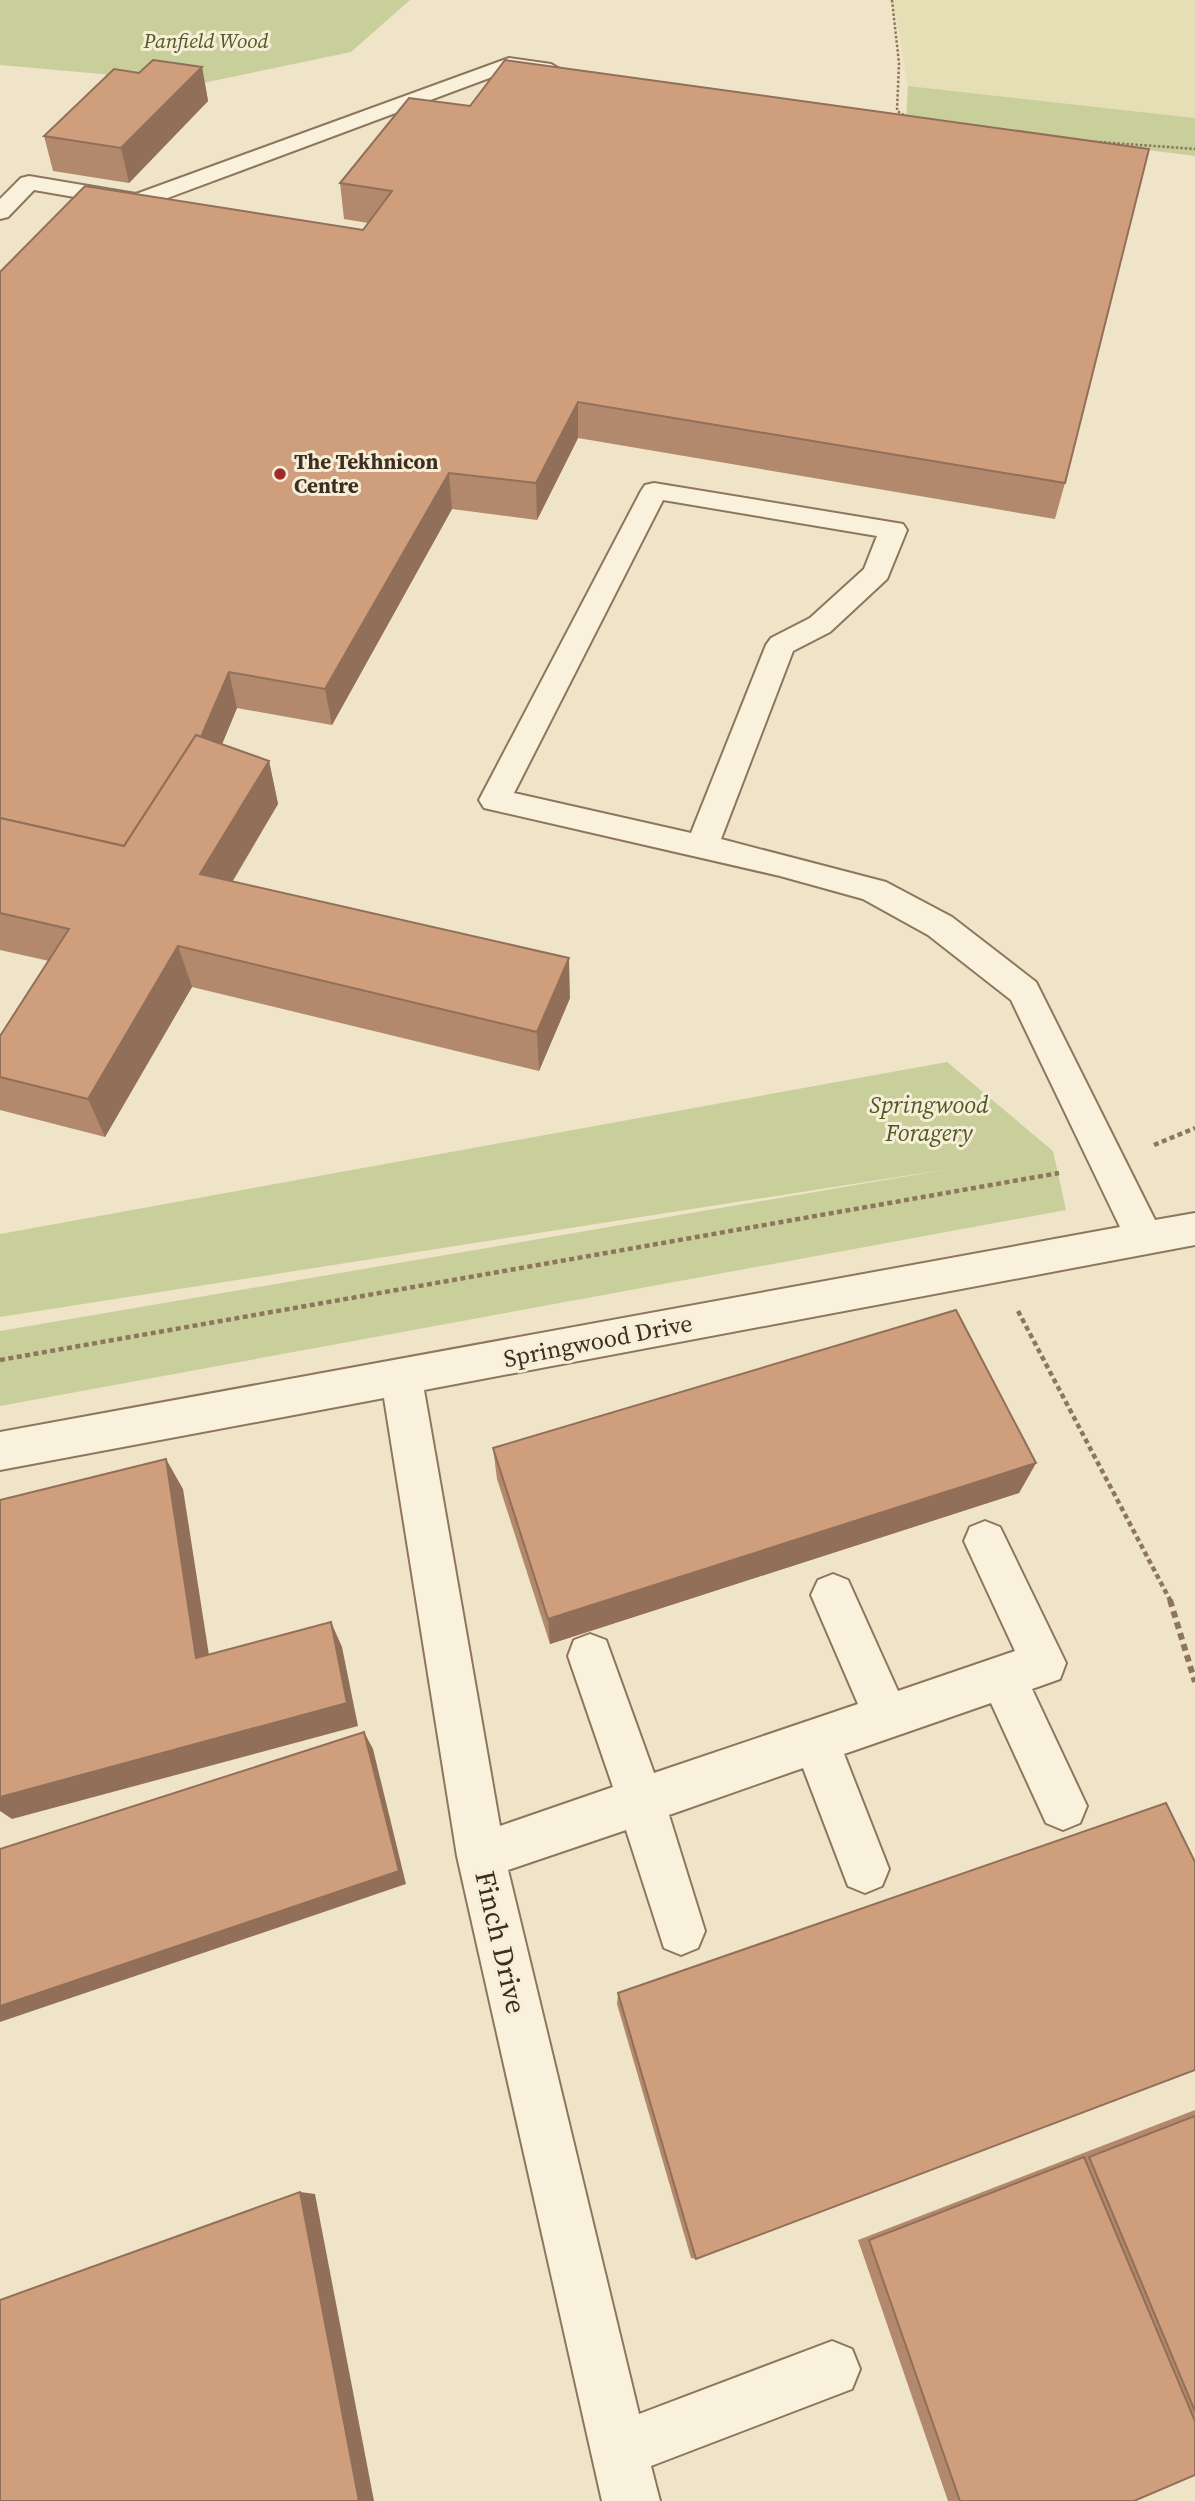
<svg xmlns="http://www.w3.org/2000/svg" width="1195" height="2501" font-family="'Source Serif 4',serif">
<rect width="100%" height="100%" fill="#f0e4c8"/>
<polygon fill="#e6deb5" points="888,0 1195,0 1195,118 908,86 895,10"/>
<g fill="#c9cf9b">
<polygon points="0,0 410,0 351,52 203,83 0,65"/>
<polygon points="908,86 1195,118 1195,156 906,120"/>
<polygon points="947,1062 1053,1151 1066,1210 0,1406 0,1331 949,1169 0,1317 0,1234"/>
</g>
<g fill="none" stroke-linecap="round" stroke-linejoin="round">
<defs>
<g id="minor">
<polygon points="509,58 551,64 561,70 551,76 511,70 146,206 138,208 34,190 8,217 0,219 0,199 21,178 29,176 136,194"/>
<path d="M 654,483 L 903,524 L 907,530 L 887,579 L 830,632 L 793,651 L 721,839 L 886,882 L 952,917 L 1036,982 L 1155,1220 L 1195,1213 L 1195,1245 L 424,1390 L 500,1826 L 613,1787 L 568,1656 L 574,1640 L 590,1634 L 606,1640 L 654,1773 L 858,1704 L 811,1595 L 818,1580 L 833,1574 L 848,1580 L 898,1691 L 1015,1651 L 964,1541 L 970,1527 L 985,1521 L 1000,1527 L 1066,1663 L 1060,1679 L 1032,1689 L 1087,1806 L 1080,1823 L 1063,1830 L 1046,1823 L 991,1703 L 844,1754 L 889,1869 L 882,1886 L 865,1893 L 848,1886 L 803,1768 L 669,1815 L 705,1931 L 698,1948 L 681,1955 L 664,1948 L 626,1830 L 508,1870 L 639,2414 L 832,2341 L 852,2349 L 860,2369 L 852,2389 L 651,2466 L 660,2501 L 602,2501 L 457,1856 L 384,1398 L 0,1470 L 0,1432 L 1120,1227 L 1011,1000 L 928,935 L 863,899 L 780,876 L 484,808 L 479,800 L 641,491 L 645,485 ZM 663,500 L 877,536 L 864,569 L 810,618 L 771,638 L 766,645 L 691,833 L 514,793 Z"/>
</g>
</defs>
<use href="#minor" stroke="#8d765c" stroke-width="4"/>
<g stroke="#8d765c" stroke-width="2.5" stroke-dasharray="2.5 2" stroke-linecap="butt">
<polyline points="892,0 899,63 897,111 909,118"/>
<polyline points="1086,141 1195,149"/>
</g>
<g stroke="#8d765c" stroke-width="4.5" stroke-dasharray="5 3.5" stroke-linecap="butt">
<polyline points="1154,1145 1195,1128"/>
<polyline points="1018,1311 1171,1602"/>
<polyline points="0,1360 1059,1173"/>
</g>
<polyline stroke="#8d765c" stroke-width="6" stroke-dasharray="7 4.5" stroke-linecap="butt" points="1170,1600 1195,1682"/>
<use href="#minor" fill="#faf1dc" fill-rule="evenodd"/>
</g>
<g fill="#b2896c">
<polygon points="202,67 208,101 129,183 53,171 44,136"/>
<polygon points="409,98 1065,483 1055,519 578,438 537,520 452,509 332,725 237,708 222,744 269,761 278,804 233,881 570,998 539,1071 192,987 105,1137 0,1110 0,1036 49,961 0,950 0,272 363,230 368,223 344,219 340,183"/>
<polygon points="493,1448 1036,1463 1019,1493 550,1644 497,1479"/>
<polygon points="618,1993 696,2259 691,2258 617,2004"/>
<polygon points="1195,2110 1195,2477 1194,2475 1134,2501 948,2501 858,2240"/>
</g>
<g fill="#916f58">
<polygon points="202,67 208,101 129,183 121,148"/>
<polygon points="578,402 578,438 537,520 536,483"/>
<polygon points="449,473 452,509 332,725 325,689"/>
<polygon points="229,672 237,708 208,778 126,854"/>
<polygon points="269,761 278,804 212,915 200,874"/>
<polygon points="178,946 192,987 105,1137 88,1099"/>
<polygon points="569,958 570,998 539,1071 537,1032"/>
<polygon points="166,1459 183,1489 213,1681 196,1658"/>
<polygon points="1036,1463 1019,1493 550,1644 548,1619"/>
<polygon points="331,1622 342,1647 358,1726 12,1819 0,1811 0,1797"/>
<polygon points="364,1732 373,1749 406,1884 0,2022 0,2006"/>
<polygon points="300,2192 315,2194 374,2501 359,2501"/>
</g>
<g fill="#cf9f7d" stroke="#916f58" stroke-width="2">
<polygon points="153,60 202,67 121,148 44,136 114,69 139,73"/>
<polygon points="505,60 1149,149 1065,483 578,402 536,483 449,473 325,689 229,672 201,737 196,735 124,846 0,818 0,272 85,186 363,230 392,191 340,183 409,98 470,106"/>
<polygon points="196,735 269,761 200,874 569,958 537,1032 178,946 88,1099 0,1077 0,1036 69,929 0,913 0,818 124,846"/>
<polygon points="956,1310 1036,1463 548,1619 493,1448"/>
<polygon points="166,1459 196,1658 331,1622 347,1703 0,1797 0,1500"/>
<polygon points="364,1732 399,1871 0,2006 0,1849"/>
<polygon points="1166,1803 1195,1862 1195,2070 696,2259 618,1993"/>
<polygon points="1195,2116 1195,2411 1089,2157"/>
<polygon points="1084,2157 1195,2421 1195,2475 1134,2501 960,2501 869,2240"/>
<polygon points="300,2192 359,2501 0,2501 0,2300"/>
</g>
<circle fill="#9e2a2b" stroke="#f7eed8" stroke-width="2.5" cx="280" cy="474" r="7"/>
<g text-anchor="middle" stroke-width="6" stroke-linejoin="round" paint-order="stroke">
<g font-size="21" font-style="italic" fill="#4d5a26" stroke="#f7eed8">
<text x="206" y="48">Panfield Wood</text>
</g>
<g font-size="21" font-weight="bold" fill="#3d2e20" stroke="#f7eed8" text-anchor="start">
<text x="294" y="469">The Tekhnicon<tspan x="294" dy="24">Centre</tspan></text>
</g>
<g font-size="24" font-style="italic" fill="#4d5a26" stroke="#f7eed8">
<text x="929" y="1113">Springwood<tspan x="929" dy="28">Foragery</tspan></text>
</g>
<g font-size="24" fill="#3d2e20" stroke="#f7eed8">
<text transform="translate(598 1341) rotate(-11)" y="8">Springwood Drive</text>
</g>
<g font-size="28" fill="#3d2e20" stroke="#f7eed8">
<text transform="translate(501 1942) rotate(77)" y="10">Finch Drive</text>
</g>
</g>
</svg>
